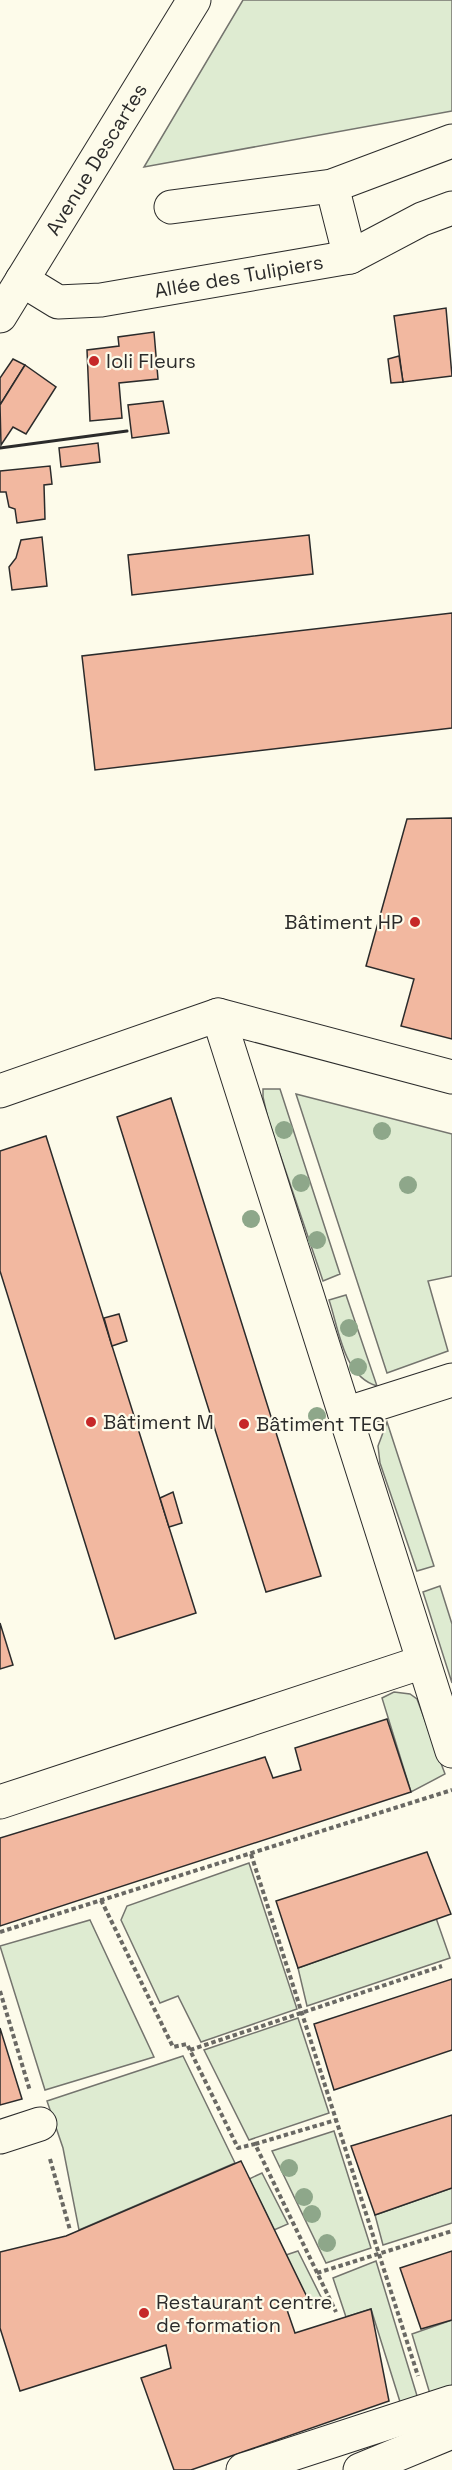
<svg xmlns="http://www.w3.org/2000/svg" width="452" height="2470" font-family="'Space Grotesk',sans-serif">
<rect width="100%" height="100%" fill="#fdfbea"/>
<g fill="#deebd1" stroke="#74746e" stroke-width="1.5">
<polygon points="243,0 452,0 452,111 144,167"/>
<polygon points="263,1089 280,1089 340,1274 323,1281 268,1119 263,1097"/>
<polygon points="296,1094 452,1134 452,1276 428,1281 448,1351 387,1373"/>
<path d="M 346,1295 L 377,1386 C 343,1376 339,1329 329,1300 Z"/>
<polygon points="387,1422 434,1566 417,1571 380,1463 378,1446"/>
<polygon points="440,1586 452,1624 452,1683 423,1592"/>
<polygon points="394,1692 410,1694 417,1699 445,1774 411,1792 382,1698"/>
<polygon points="249,1863 297,2009 201,2042 178,1996 160,2003 121,1920 127,1906"/>
<polygon points="436,1918 450,1958 307,2006 298,1968"/>
<polygon points="90,1920 154,2057 45,2090 0,1946"/>
<polygon points="298,2018 329,2113 249,2140 204,2050"/>
<polygon points="183,2056 235,2163 79,2230 63,2148 47,2101"/>
<polygon points="334,2131 371,2248 326,2263 272,2151"/>
<polygon points="262,2173 288,2224 274,2230 249,2179"/>
<polygon points="452,2188 452,2223 383,2245 375,2215"/>
<polygon points="298,2251 324,2303 310,2306 286,2255"/>
<polygon points="376,2261 418,2399 401,2405 371,2309 346,2317 333,2278"/>
<polygon points="452,2320 452,2390 430,2394 412,2334"/>
</g>
<g fill="#f2b8a0" stroke="#2b2b2b" stroke-width="1.5">
<polygon points="446,308 452,376 403,382 394,316"/>
<polygon points="154,332 158,379 119,383 122,418 90,421 87,350 119,346 118,337"/>
<polygon points="399,356 403,382 391,383 388,359"/>
<polygon points="13,359 25,365 0,405 0,378"/>
<polygon points="25,365 56,387 26,434 13,427 1,445 0,405"/>
<polygon points="163,401 169,433 132,438 128,405"/>
<polygon points="98,443 100,462 61,467 59,448"/>
<polygon points="50,466 52,484 44,485 45,519 17,523 15,509 9,507 6,492 0,492 0,471"/>
<polygon points="309,535 313,574 132,595 128,555"/>
<polygon points="42,537 47,586 12,590 9,567 16,558 21,540"/>
<polygon points="452,613 452,728 95,770 82,656"/>
<polygon points="452,818 452,1039 401,1026 414,979 366,966 407,819"/>
<polygon points="171,1098 321,1576 266,1592 117,1117"/>
<polygon points="46,1136 196,1613 115,1639 0,1271 0,1151"/>
<polygon points="119,1314 127,1341 112,1346 104,1318"/>
<polygon points="173,1492 182,1523 169,1527 160,1498"/>
<polygon points="0,1623 13,1665 0,1669"/>
<polygon points="387,1719 411,1792 0,1926 0,1838 265,1757 273,1778 301,1770 295,1748"/>
<polygon points="427,1852 451,1914 298,1968 276,1901"/>
<polygon points="452,1979 452,2050 334,2090 314,2024"/>
<polygon points="0,2028 22,2099 0,2105"/>
<polygon points="452,2115 452,2188 375,2215 351,2146"/>
<polygon points="241,2161 308,2299 285,2304 295,2333 371,2309 389,2401 191,2470 174,2470 141,2378 171,2368 166,2345 20,2391 0,2328 0,2252 66,2236"/>
<polygon points="452,2251 452,2320 421,2329 400,2268"/>
</g>
<g fill="none" stroke-linecap="round" stroke-linejoin="round">
<defs>
<g id="minor">
<polyline points="332,186 350,257"/>
<polyline points="171,207 332,186 452,141"/>
<path id="s1" d="M 22,280 L 58,302 L 101,300 L 350,257 L 422,219 L 452,208"/>
<polyline points="218,1015 452,1077"/>
<polyline points="0,1091 218,1015 452,1751"/>
<polyline points="345,1414 452,1380"/>
<polyline points="0,1802 423,1662"/>
<polyline points="0,2137 40,2124"/>
<polyline points="243,2470 452,2402"/>
<polyline points="360,2470 452,2432"/>
</g>
<g id="major">
<path id="s2" d="M 0,316 L 194,0"/>
</g>
</defs>
<use href="#minor" stroke="#2b2b2b" stroke-width="35"/>
<use href="#major" stroke="#2b2b2b" stroke-width="35"/>
<g stroke="#6a6964" stroke-width="4" stroke-dasharray="4.5 3" stroke-linecap="butt">
<polyline points="251,1854 418,2376"/>
<polyline points="101,1900 173,2047 187,2044 238,2148 255,2144 336,2312"/>
<polyline points="0,1932 452,1790"/>
<polyline points="0,1991 30,2091"/>
<polyline points="190,2050 442,1966"/>
<polyline points="255,2144 336,2120"/>
<polyline points="50,2159 70,2230"/>
<polyline points="317,2273 452,2231"/>
</g>
<use href="#minor" stroke="#fdfbea" stroke-width="33"/>
<use href="#major" stroke="#fdfbea" stroke-width="33"/>
<polyline stroke="#2b2b2b" stroke-width="3" points="0,448 127,431"/>
</g>
<g fill="#8ea78a">
<circle cx="284" cy="1130" r="9"/>
<circle cx="382" cy="1131" r="9"/>
<circle cx="301" cy="1183" r="9"/>
<circle cx="408" cy="1185" r="9"/>
<circle cx="251" cy="1219" r="9"/>
<circle cx="317" cy="1240" r="9"/>
<circle cx="349" cy="1328" r="9"/>
<circle cx="358" cy="1367" r="9"/>
<circle cx="317" cy="1416" r="9"/>
<circle cx="289" cy="2168" r="9"/>
<circle cx="304" cy="2197" r="9"/>
<circle cx="312" cy="2214" r="9"/>
<circle cx="327" cy="2243" r="9"/>
</g>
<g fill="#c62828" stroke="#fdfbea" stroke-width="2">
<circle cx="94" cy="361" r="6"/>
<circle cx="415" cy="922" r="6"/>
<circle cx="91" cy="1422" r="6"/>
<circle cx="244" cy="1424" r="6"/>
<circle cx="144" cy="2313" r="6"/>
</g>
<g text-anchor="middle" stroke-width="4.5" stroke-linejoin="round" paint-order="stroke">
<g font-size="20" fill="#2b2b2b" stroke="#fdfbea">
<text dy="7" stroke="none"><textPath href="#s2" startOffset="184">Avenue Descartes</textPath></text>
<text dy="7" stroke="none"><textPath href="#s1" startOffset="225">Allée des Tulipiers</textPath></text>
</g>
<g font-size="20" fill="#2b2b2b" stroke="#fdfbea" text-anchor="start">
<text x="106" y="368">Ioli Fleurs</text>
<text x="403" y="929" text-anchor="end">Bâtiment HP</text>
<text x="103" y="1429">Bâtiment M</text>
<text x="256" y="1431">Bâtiment TEG</text>
<text x="156" y="2309">Restaurant centre<tspan x="156" dy="23">de formation</tspan></text>
</g>
</g>
</svg>
